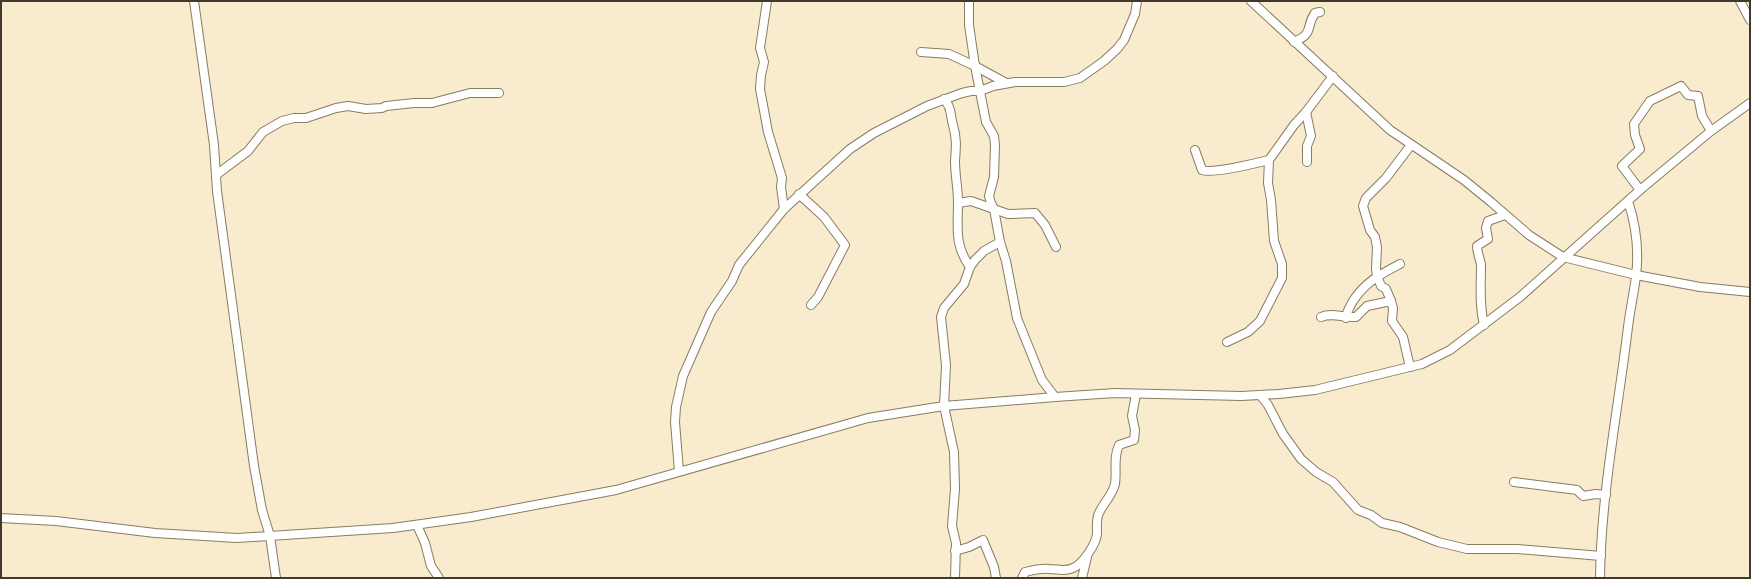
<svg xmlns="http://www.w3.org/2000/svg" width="1751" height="579" font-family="Ubuntu,sans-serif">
<rect width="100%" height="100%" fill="#f9ecce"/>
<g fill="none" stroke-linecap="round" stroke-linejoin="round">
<defs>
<g id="minor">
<polyline points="194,1 214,145 217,191 254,466 262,510 270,536 276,578"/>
<polyline points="767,1 760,48 764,62 761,75 760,89 768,132 782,178 781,187 784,209"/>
<polyline points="969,1 969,25 975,66 986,122 994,136 995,145 994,177 989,196 991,203 994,209 1000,242 1006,261 1017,318 1042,380 1055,397"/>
<polyline points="1251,1 1390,130 1464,180 1491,202 1529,235 1563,257 1636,275 1700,287 1750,292"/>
<polyline points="1740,1 1750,20"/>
<path d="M 1294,42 C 1315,33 1305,27 1315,13 L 1320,12"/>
<polyline points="921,52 949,54 975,66 1006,83"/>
<path d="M 944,99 C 952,108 950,115 953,125 C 957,139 956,147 955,161 C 955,175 958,188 958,202 C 958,227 954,245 970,267"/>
<polyline points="1306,112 1311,136 1307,146 1307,162"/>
<path d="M 1195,150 L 1202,170 C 1211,174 1257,163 1269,160"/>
<polyline points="216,175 248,151 263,132 282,121 294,118 306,118 336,108 348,106 366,109 382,108 386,106 414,103 432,103 470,93 499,93"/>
<polyline points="1640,190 1622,166 1640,149 1635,135 1634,124 1650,101 1681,86 1688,95 1698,96 1702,116 1711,131"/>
<polyline points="799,194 824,217 845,245 818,297 811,305"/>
<polyline points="958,203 971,201 1008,214 1035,213 1045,225 1056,247"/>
<path d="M 1321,317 C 1332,312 1343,318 1356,317 L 1367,306 L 1391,301"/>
<path d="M 1346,318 C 1347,310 1350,307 1353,301 C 1365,282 1381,274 1400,264"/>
<path d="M 1484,325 C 1479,305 1481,285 1481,265 C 1480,258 1477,253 1477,246 L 1488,239 L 1486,228 L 1488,221 L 1505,215"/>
<polyline points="1227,342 1248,332 1260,321 1282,278 1282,264 1274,241 1271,200 1268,183 1269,160 1294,125 1306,112 1333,76"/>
<polyline points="1410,367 1403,337 1392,321 1393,308 1391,301 1386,289 1381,286 1377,276 1376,269 1377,247 1375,237 1370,230 1363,206 1366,198 1386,178 1411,145"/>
<polyline points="1260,395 1268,405 1283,434 1301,459 1316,472 1333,482 1358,510 1371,515 1382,523 1400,527 1438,542 1467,549 1517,549 1601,556"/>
<polyline points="679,471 675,422 676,407 683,376 711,312 732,281 739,265 784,209 850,149 874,133 927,106 962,93 971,91 980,91 993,86 1015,82 1064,82 1080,78 1104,61 1117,49 1124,40 1135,14 1137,1"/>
<polyline points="1514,482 1577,490 1583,496 1596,494 1606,495"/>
<polyline points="1,518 56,521 155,533 237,538 393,528 471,517 616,490 868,418 944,406 1055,397 1115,393 1241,396 1279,394 1315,390 1422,364 1450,350 1520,297 1640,190 1711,131 1750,103"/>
<polyline points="417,525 425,543 431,566 439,578"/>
<polyline points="955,551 969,547 983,540 994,567 996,578"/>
<polyline points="955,578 956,543 952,526 955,489 954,452 944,406 946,365 941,317 944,308 964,284 970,267 975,260 984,251 1000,242"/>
<path d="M 1022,578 L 1025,572 C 1033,570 1042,568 1049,569 C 1058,569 1065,572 1073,568 C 1083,564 1096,544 1097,534 C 1097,526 1096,519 1099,513 C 1104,502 1112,496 1115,484 C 1117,470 1113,458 1119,445 L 1134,440 L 1135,430 L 1132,416 L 1136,394"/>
<polyline points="1082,578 1087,557"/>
<path d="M 1600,578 C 1601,494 1618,411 1628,327 C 1630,310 1634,293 1636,276 C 1639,251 1636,225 1628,201"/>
</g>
</defs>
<use href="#minor" stroke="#887c61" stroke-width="10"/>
<use href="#minor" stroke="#fff" stroke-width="8"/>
</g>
<rect width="1751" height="579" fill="none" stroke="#403a2e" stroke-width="4"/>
</svg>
